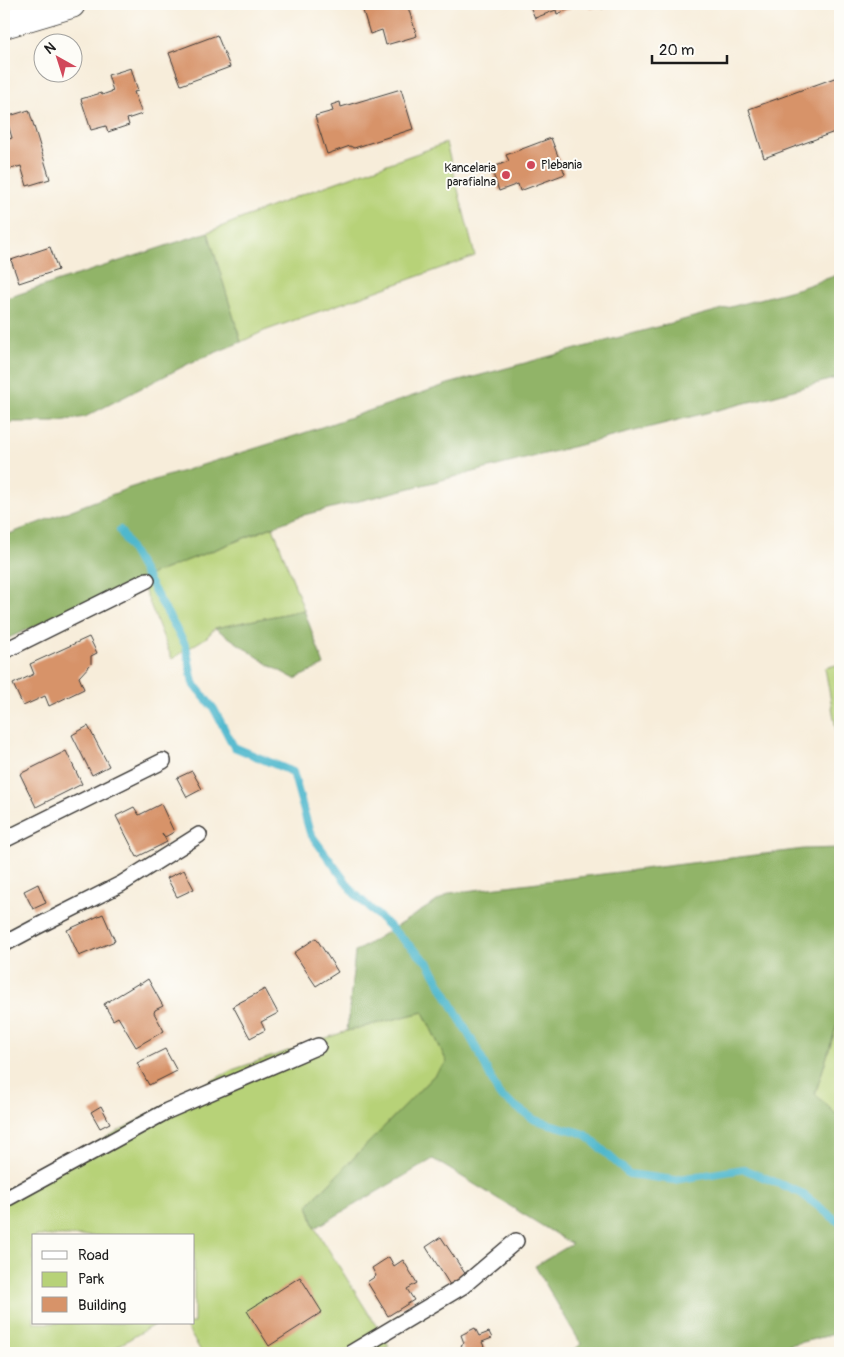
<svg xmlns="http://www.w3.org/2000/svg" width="844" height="1357" font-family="Pangolin,sans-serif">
<rect width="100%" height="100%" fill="#fdfcf7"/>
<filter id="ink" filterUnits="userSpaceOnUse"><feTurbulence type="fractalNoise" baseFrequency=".02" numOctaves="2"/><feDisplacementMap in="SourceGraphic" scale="10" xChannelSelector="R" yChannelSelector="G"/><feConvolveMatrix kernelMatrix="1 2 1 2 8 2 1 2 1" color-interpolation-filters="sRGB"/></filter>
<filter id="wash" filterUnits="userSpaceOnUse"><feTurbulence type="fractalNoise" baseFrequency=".0096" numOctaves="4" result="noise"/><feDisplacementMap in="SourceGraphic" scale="20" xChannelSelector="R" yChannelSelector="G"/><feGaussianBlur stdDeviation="1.12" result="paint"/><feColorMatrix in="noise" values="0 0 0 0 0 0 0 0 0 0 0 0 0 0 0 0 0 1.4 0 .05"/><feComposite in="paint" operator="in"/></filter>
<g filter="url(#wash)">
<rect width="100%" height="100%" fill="#f7edda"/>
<g fill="#b7d278" stroke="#6a774a">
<polygon points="446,143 475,256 264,331 241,342 208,232 303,194"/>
<polygon points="273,527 304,610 215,628 207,637 172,659 140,579"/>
<polygon points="840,664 840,752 825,668"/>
<polygon points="423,1012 447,1062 308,1205 315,1228 389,1346 375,1353 202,1353 184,1323 194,1323 194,1236 34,1236 34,1323 157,1323 106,1353 5,1353 4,1351 4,1192 232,1070 347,1031"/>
<polygon points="838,1021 840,1021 840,1118 815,1095"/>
</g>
<g fill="#91b468" stroke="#566842">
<polygon points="208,232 241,342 190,363 85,417 54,422 13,422 4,425 4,299"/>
<polygon points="840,274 840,377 765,398 300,516 140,579 4,640 4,536 129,488 301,434 448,384 800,288"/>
<polygon points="304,610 324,665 295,679 271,666 215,628"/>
<polygon points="840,848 840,1021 838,1021 815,1094 840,1118 840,1349 835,1334 757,1353 571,1353 581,1344 535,1266 572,1244 433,1159 315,1228 308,1205 447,1062 423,1012 347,1031 355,952 450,893 804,849"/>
</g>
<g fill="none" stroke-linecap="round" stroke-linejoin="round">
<polyline stroke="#4fb8cd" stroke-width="8" points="120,530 186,646 193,683 214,709 234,747 293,772 310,833 354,893 429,964 478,1051 499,1095 535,1120 585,1134 629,1174 674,1180 744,1169 801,1193 840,1223"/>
</g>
<g id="blocks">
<g fill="#d79369">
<polygon points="361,4 407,4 417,36 386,45 382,30 370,34"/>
<polygon points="529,4 569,4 570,9 557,14 556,10 535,18"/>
<polygon points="588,4 615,4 602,9 601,5 590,9"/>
<polygon points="217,35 230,67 181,85 169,53"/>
<polygon points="131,68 138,91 134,92 142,114 127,119 129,125 108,132 106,126 91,130 81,99 101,93 102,95 113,91 108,75"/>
<polygon points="840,76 840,130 764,158 749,109"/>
<polygon points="401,89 413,129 354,148 350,146 327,154 315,116 333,111 331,105 340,102 341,107"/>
<polygon points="29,110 50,179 27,186 21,166 4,171 4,141 12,138 6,117"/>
<polygon points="551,138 565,174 520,191 518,184 499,191 491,168 509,161 506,155"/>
<polygon points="50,247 58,270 19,283 11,260"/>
<polygon points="89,637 97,653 91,656 91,664 79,677 84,689 49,706 45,696 23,706 13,684 34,674 30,664"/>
<polygon points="88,726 109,766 92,775 72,735"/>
<polygon points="66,751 82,784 36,807 20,774"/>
<polygon points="192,771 202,789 187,797 177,778"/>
<polygon points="161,804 174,832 165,837 162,833 167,842 137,857 116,816 134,807 139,815"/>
<polygon points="184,870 194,889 177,897 167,878"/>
<polygon points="38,884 46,903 33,909 24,891"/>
<polygon points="103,914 115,941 79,956 67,930"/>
<polygon points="316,938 338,972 316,986 294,953"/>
<polygon points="148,979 163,1006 155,1010 154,1013 164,1031 136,1047 118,1017 113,1020 104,1004 139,983 139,985"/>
<polygon points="265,989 278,1013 261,1022 265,1030 250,1038 233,1006"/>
<polygon points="165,1049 177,1071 149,1085 137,1063"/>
<polygon points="101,1106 110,1123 100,1128 91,1112"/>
<polygon points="441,1237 466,1275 450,1285 426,1247"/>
<polygon points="389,1257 394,1266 403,1260 417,1283 407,1289 414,1300 388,1316 367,1282 376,1276 372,1268"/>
<polygon points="300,1277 322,1312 269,1346 247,1311"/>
<polygon points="475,1328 479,1336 489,1332 492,1338 482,1342 487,1353 465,1353 461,1345 464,1343 461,1335"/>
</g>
</g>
</g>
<g filter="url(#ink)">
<use href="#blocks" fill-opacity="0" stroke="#3d3b38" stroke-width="1"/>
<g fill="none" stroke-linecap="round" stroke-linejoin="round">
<defs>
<g id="service">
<polyline points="4,651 147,580"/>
<polyline points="4,840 163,761"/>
<polyline points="4,944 36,927 121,884 199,835"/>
<polyline points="4,1200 167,1111 318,1046"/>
<polyline points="351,1353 463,1286 516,1241"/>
</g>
<polyline id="tertiary" points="4,24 71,4"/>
</defs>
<use href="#service" stroke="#3d3b38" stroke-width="18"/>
<use href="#tertiary" stroke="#3d3b38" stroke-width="30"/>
<use href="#service" stroke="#fff" stroke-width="15"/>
<use href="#tertiary" stroke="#fff" stroke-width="28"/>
</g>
</g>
<g fill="#d1495b" stroke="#fdfcf7" stroke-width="2">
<circle cx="531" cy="165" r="5"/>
<circle cx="506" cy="175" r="5"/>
</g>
<g text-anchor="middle" stroke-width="4" stroke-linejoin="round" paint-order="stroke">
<g font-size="12" fill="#1c1c1c" stroke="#fdfcf7" text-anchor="start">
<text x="541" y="169">Plebania</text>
<text x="496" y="172" text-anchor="end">Kancelaria<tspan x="496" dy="14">parafialna</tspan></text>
</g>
</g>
<rect width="844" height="1357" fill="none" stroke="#fdfcf7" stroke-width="20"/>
<rect x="32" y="1234" width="162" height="90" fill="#fdfcf7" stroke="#a3a29f"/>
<rect x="42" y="1251" width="25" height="8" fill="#ffffff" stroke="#a3a29f"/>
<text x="78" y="1260" font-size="15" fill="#1c1c1c">Road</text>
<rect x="42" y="1272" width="25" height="15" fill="#b7d278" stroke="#a3a29f"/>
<text x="78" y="1284" font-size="15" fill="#1c1c1c">Park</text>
<rect x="42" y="1297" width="25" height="15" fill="#d79369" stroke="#a3a29f"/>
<text x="78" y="1310" font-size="15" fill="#1c1c1c">Building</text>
<g transform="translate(58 58) rotate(321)"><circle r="24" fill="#fdfcf7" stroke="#a3a29f"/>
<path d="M0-4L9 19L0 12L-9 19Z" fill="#d1495b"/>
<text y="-8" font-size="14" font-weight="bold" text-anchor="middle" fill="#1c1c1c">N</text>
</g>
<path d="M652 55v8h75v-8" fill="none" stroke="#1c1c1c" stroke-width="2.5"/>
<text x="659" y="55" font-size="15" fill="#1c1c1c" stroke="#fdfcf7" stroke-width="4" paint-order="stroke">20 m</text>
</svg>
